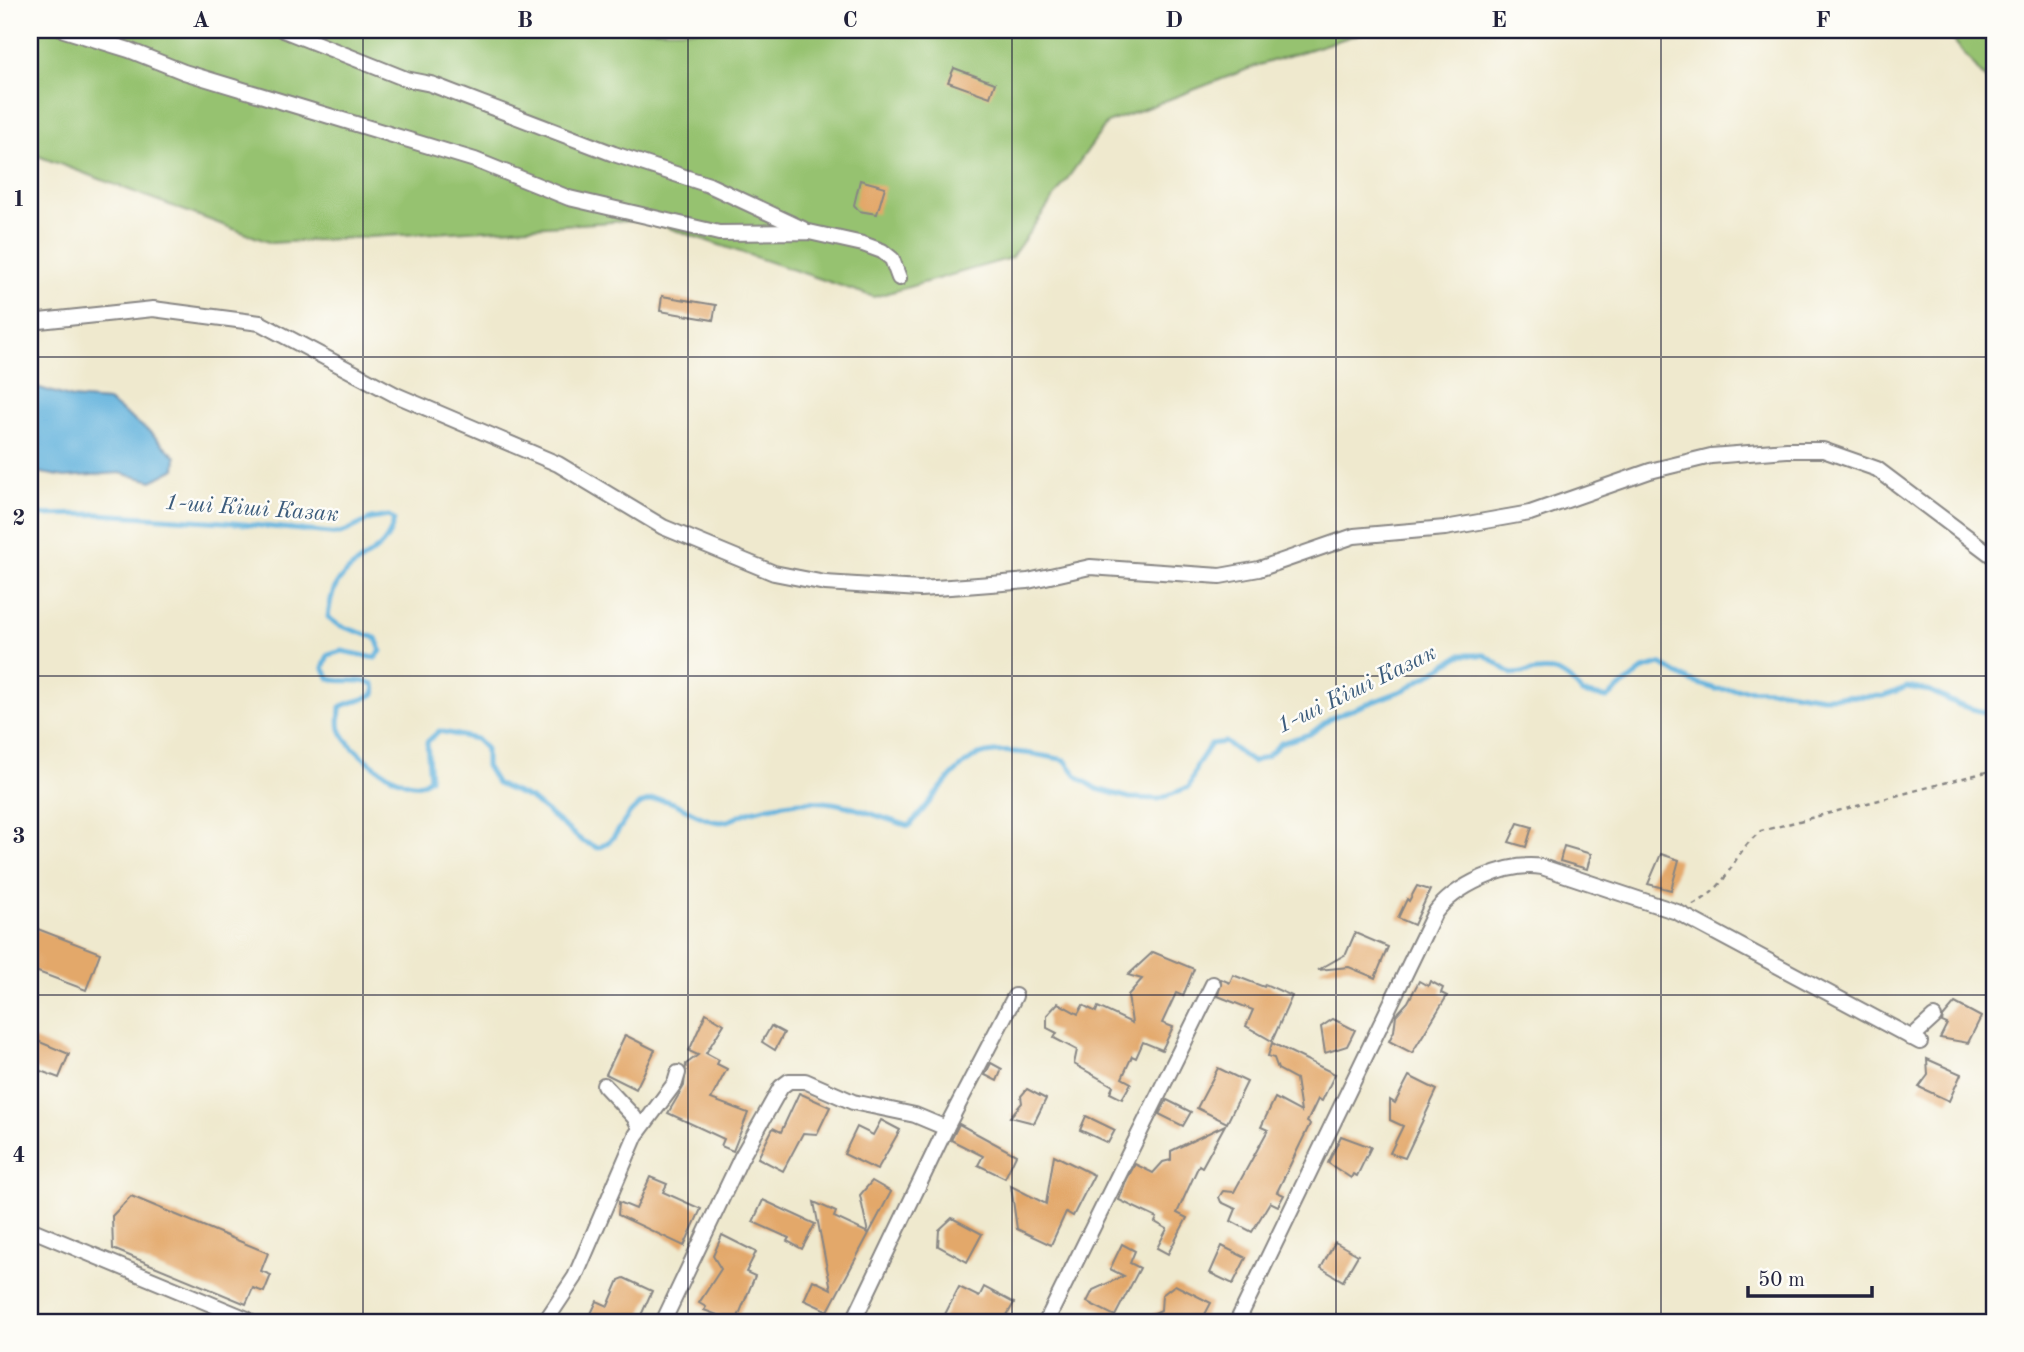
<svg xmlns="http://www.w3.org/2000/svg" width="2024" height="1352" font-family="'Old Standard TT',serif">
<rect width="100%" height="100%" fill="#fdfcf7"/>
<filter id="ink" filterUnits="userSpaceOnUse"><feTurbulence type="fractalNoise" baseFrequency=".0143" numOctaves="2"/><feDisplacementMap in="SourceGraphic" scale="14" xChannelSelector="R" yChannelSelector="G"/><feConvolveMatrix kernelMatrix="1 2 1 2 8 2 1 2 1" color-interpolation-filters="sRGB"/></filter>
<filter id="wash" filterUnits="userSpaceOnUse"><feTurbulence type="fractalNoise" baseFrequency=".00686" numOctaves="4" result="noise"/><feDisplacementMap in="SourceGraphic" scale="28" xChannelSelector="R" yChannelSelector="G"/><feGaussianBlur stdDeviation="1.57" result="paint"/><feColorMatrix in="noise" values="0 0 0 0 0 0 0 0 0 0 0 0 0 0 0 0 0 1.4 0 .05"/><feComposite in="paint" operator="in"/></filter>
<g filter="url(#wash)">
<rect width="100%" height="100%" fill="#efe9ce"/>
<g fill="#96c26f" stroke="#5c7255" stroke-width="2">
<polygon points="30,30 1372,30 1256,66 1107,123 1011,258 874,297 645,220 271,243 30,153"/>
<polygon points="1945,30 1994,30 1994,90"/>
</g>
<polygon fill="#62b2dd" stroke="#426a8c" stroke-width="2" points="30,385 72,398 108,401 150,432 176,457 175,469 152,481 120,473 65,477 30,471"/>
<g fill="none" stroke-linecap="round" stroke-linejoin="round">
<path stroke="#62b2dd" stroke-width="5" d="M 30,515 L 99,514 L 224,522 L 340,534 L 371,519 L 389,516 L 394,520 C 387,553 363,554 343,576 C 332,588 330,602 328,617 L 338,625 L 376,638 L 381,651 L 375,658 L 342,651 L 328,655 L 323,668 L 330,679 C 345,683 360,678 374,684 L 375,693 C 363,702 353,700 340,707 C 340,714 338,723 340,729 C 347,750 398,788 420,784 C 424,783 427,780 430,778 L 427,742 L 439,731 L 476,739 L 486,749 L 486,766 L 497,784 L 531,799 L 582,841 L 598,848 C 625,837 621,807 652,800 C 674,795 697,822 722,822 C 732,822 742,813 752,811 C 762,808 773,806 784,804 C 837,795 860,812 909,826 C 929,805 948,774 973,758 C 994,745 1041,755 1065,760 L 1078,777 L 1097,789 L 1130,798 L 1159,799 L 1189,787 L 1197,765 L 1211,744 L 1225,742 L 1252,762 L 1267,756 L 1281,743 L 1310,734 L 1333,717 L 1404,690 L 1461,655 L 1485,655 L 1512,674 C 1546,671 1559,662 1582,693 L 1607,698 L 1644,669 L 1660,664 L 1690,681 L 1716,689 L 1780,690 L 1822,697 L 1884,696 L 1907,687 L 1930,691 L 1959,705 L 1994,715"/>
</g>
<g id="blocks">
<g fill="#e3a86b">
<polygon points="954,68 995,83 990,97 948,82"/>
<polygon points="860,180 885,187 877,214 859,211 854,205"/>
<polygon points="662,296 716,305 713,320 660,311"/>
<polygon points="1518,823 1532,827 1526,847 1509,842"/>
<polygon points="1564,846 1591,854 1587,869 1560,861"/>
<polygon points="1661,854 1679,860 1671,890 1648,884"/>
<polygon points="1417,886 1430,890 1414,925 1398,918 1407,899 1409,901"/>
<polygon points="30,926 100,953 86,990 30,969"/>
<polygon points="1355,933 1388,947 1375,978 1349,967 1318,970 1346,954"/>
<polygon points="1153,952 1194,969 1183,996 1176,993 1162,1023 1173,1027 1162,1050 1143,1042 1136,1058 1132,1056 1122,1078 1131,1083 1122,1099 1110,1093 1113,1086 1074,1064 1077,1050 1054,1038 1057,1033 1047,1028 1047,1015 1058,1003 1078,1014 1083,1005 1096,1012 1098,1007 1132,1023 1128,995 1142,979 1128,975"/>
<polygon points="1233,975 1264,987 1265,984 1292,996 1272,1041 1246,1026 1253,1010 1218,996 1221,979 1230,983"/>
<polygon points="1419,981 1428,986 1430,981 1443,988 1441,993 1447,996 1412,1053 1389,1041 1394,1031 1396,1015 1408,1002"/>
<polygon points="1955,1003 1981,1017 1968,1043 1940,1038 1947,1024 1942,1022 1943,1017"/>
<polygon points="706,1013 724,1024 706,1053 719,1060 717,1064 727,1069 711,1099 748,1113 733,1151 721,1146 724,1139 668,1113 684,1086 686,1064 698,1055 689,1051"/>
<polygon points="1333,1019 1355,1030 1347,1046 1325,1053 1321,1027"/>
<polygon points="771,1026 784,1033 775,1050 762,1042"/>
<polygon points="625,1035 655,1050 636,1089 606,1074"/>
<polygon points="30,1038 69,1054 59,1078 30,1067"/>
<polygon points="1272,1043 1335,1074 1322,1101 1318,1099 1307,1122 1310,1124 1277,1192 1284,1195 1278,1206 1270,1202 1252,1232 1231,1221 1236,1209 1221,1202 1219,1197 1223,1191 1234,1192 1268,1130 1261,1127 1275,1098 1301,1112 1296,1079 1278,1069 1274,1058 1268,1056"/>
<polygon points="1927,1059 1961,1074 1949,1101 1919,1087 1928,1075"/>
<polygon points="991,1063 1002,1069 997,1081 985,1075"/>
<polygon points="1218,1068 1247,1082 1227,1123 1197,1108"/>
<polygon points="1409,1076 1437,1090 1405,1158 1390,1153 1403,1126 1390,1120 1390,1100 1395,1103"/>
<polygon points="1027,1089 1046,1099 1034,1123 1010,1117 1022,1103 1021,1096"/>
<polygon points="799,1093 830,1107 817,1134 803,1133 783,1171 758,1158 773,1128 781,1132"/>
<polygon points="1167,1100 1191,1112 1183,1126 1159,1114"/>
<polygon points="1086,1116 1115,1130 1108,1143 1080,1130"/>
<polygon points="881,1120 900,1130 877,1170 844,1154 857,1127 873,1135"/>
<polygon points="959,1124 1016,1155 1005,1178 978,1165 983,1156 951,1140"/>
<polygon points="1225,1125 1202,1167 1199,1165 1177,1213 1187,1218 1168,1254 1157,1248 1167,1229 1155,1222 1157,1218 1119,1200 1127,1179 1135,1164 1153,1173 1163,1162 1171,1160 1171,1151"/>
<polygon points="1341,1136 1371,1147 1357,1176 1353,1174 1351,1178 1328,1163"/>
<polygon points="1054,1155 1094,1175 1073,1216 1066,1212 1051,1245 1017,1229 1011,1186 1046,1204"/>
<polygon points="650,1177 667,1184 663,1192 701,1209 684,1246 618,1215 619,1202 636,1209"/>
<polygon points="872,1181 891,1192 828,1311 804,1300 813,1280 831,1289 814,1202 836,1212 834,1217 868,1233 860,1195"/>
<polygon points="131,1196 268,1253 261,1271 271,1275 264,1292 253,1288 246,1304 113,1249 112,1216"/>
<polygon points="763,1200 815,1224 802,1249 787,1241 789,1238 753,1222"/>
<polygon points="952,1218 982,1234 967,1262 938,1246 939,1230"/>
<polygon points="722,1235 756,1252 746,1272 755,1276 736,1322 704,1310 706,1307 699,1303 721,1269 713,1256"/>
<polygon points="1335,1242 1358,1255 1343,1281 1321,1268"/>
<polygon points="1122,1244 1135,1251 1130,1263 1140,1268 1115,1316 1087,1302 1093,1290 1124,1276 1110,1269"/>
<polygon points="1222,1246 1246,1258 1233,1284 1210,1273"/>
<polygon points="624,1278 652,1291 638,1322 587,1322 597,1301 608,1306 619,1280"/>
<polygon points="1175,1285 1211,1303 1201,1322 1136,1322 1161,1310 1162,1295"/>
<polygon points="959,1287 979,1297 984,1287 1014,1303 1003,1322 941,1322"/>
</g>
</g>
</g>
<g filter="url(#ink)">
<use href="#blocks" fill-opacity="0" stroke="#888684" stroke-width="2"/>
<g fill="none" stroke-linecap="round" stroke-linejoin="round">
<defs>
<g id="minor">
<polyline points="64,30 129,50 184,72 475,160 569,198 719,233 809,232 863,244 882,251 892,259 899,278"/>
<polyline points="283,30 406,79 431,84 614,154 709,185 803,229"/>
<polyline points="30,322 153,309 260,323 396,395 558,464 663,527 774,573 825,583 920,589 965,586 1028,581 1090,567 1220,576 1259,569 1354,536 1445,528 1530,513 1650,471 1711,456 1787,450 1823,450 1877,469 1994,557"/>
<polyline points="1911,1038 1934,1017"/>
<polyline points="604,1085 634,1117 640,1128"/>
<polyline points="30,1229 247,1319"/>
<polyline points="545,1322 575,1277 636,1135 675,1083 678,1073"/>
<polyline points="663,1322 741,1158 781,1087 789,1081 805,1081 853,1102 915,1115 946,1128"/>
<polyline points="853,1322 946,1128 1015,996"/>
<polyline points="1046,1322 1213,984"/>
<path d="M 1237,1322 L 1434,914 C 1454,886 1507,861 1542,867 L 1677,912 L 1920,1042"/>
</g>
</defs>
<use href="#minor" stroke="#888684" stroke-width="18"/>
<path stroke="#888684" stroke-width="2.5" stroke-dasharray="5 5" stroke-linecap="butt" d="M 1693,905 C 1733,884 1729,856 1761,831 L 1994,770"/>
<use href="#minor" stroke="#fff" stroke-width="14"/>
</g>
</g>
<path fill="none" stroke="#22223b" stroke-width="2" stroke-opacity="0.55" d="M 363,30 L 363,1322M 688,30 L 688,1322M 1012,30 L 1012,1322M 1336,30 L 1336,1322M 1661,30 L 1661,1322M 30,357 L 1994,357M 30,676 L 1994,676M 30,995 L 1994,995"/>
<g text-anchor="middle" stroke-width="5" stroke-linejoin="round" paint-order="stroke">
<g font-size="23" font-style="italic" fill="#3c5c7c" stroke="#fdfcf7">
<text transform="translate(252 507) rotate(4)" y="8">1-ші Кіші Казак</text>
<text transform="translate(1356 688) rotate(-26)" y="8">1-ші Кіші Казак</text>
</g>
</g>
<rect width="2024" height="1352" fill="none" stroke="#fdfcf7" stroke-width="77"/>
<path d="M1748 1286v10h124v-10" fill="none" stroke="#22223b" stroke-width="3.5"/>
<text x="1758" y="1286" font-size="21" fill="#22223b" stroke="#fdfcf7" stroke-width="5" paint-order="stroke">50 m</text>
<rect x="38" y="38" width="1948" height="1276" fill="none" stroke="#22223b" stroke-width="2.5"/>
<g font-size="23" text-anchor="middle" font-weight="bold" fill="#22223b">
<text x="201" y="27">A</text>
<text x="525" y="27">B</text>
<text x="850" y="27">C</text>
<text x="1174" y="27">D</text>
<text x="1499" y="27">E</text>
<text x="1823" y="27">F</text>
<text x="19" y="206">1</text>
<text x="19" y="525">2</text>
<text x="19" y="843">3</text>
<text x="19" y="1162">4</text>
</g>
</svg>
